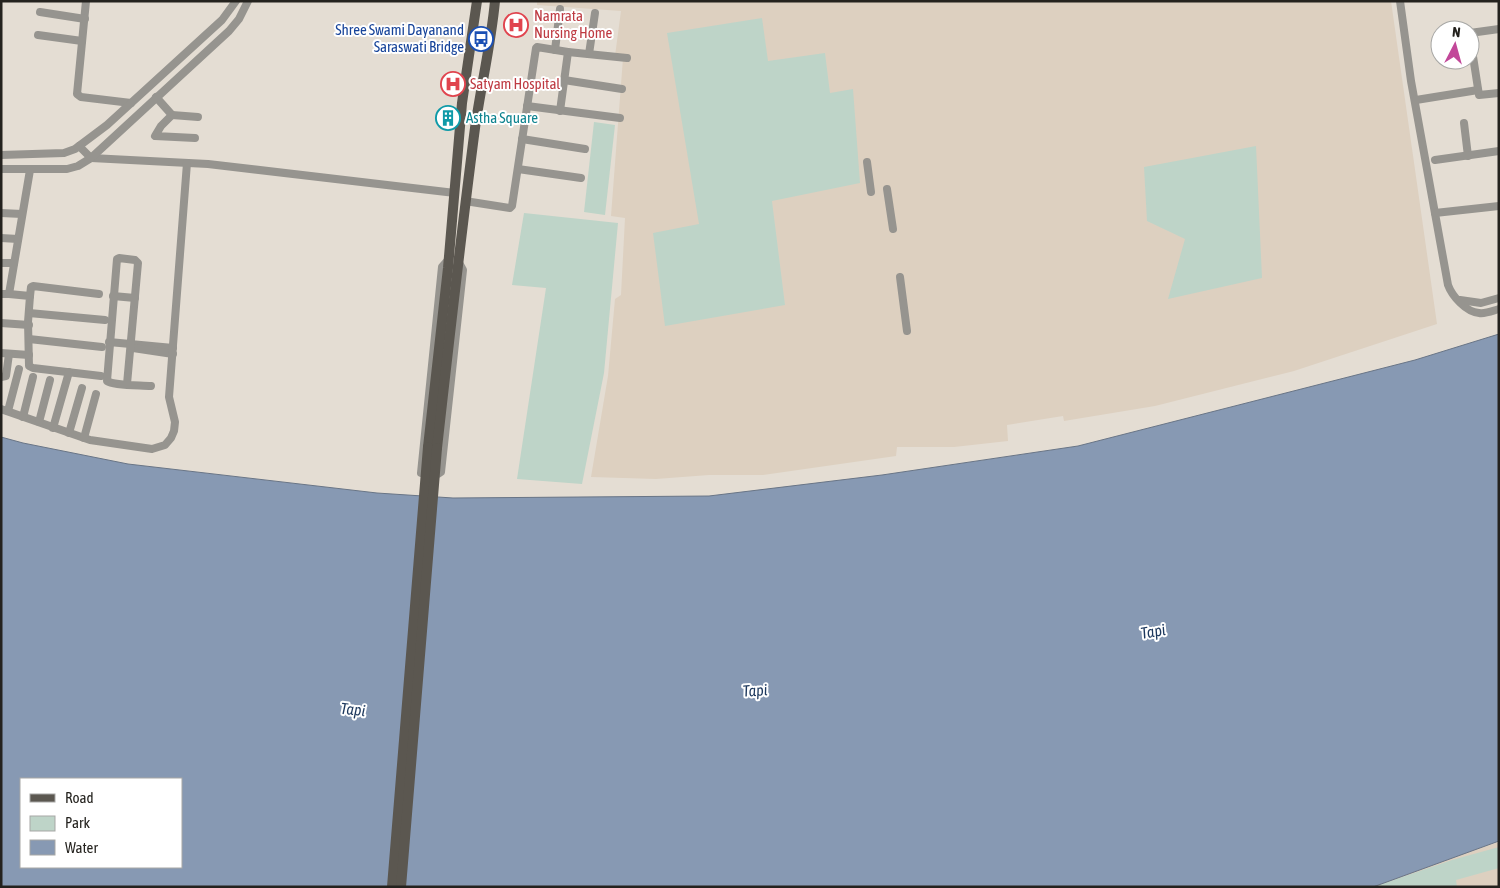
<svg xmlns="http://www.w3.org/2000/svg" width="1500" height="888" font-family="'Asap Condensed',sans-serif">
<rect width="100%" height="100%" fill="#e4ddd3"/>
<g fill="#ddd0c0">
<polygon points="537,1 1391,1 1437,324 1294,371 1155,406 1064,421 1063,416 1007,425 1008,441 954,447 897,447 896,456 763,475 709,475 656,479 591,477 608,376 615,299 621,295 625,218 611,216 623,58 615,56 621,11 537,5"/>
<polygon points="1499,842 1499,887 1357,887"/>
</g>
<g fill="#bed4c8">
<polygon points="762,18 768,61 825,53 830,93 853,89 860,183 772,201 785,305 665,326 653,233 699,224 667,33"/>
<polygon points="594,122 615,125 605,215 584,212"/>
<polygon points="1256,146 1262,278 1168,299 1185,239 1147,221 1144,167"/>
<polygon points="524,213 618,223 604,373 582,484 517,479 546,288 512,285"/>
<polygon points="1499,847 1499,868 1456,880 1457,887 1373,887 1452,860"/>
</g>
<path fill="#8799b3" stroke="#697586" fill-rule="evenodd" d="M 1499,334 L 1499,841 L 1373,887 L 1,887 L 1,437 L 23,443 L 128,464 L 377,493 L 453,498 L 709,496 L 882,475 L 1078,446 L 1415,360 ZM 21,779 L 181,779 L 181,867 L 21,867 Z"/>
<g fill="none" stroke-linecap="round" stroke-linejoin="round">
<g stroke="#96948f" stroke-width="8">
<polyline points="86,1 77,94 81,97 131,103"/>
<path d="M 1400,1 L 1411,81 L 1448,285 C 1452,296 1466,312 1479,313 C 1486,314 1492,311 1499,309"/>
<polyline points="40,12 85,19"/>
<polyline points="1470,33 1499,29"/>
<polyline points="38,35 82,41"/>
<polyline points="1470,37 1479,95 1499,93"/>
<polyline points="555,50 560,9"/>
<polyline points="589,54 595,13"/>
<polyline points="564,80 622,89"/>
<polyline points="156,97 172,115 161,126 155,136 195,138"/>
<polyline points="1416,100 1478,90"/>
<polyline points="527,106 620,118"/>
<polyline points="560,111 568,52"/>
<polyline points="172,115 198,117"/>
<polyline points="1464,123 1468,156"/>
<polyline points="522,139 585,149"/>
<polyline points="79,146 91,158 208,164 455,193"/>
<polyline points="1,155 64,153 75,149 107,125 222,20 236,1"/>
<polyline points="1435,160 1499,151"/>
<polyline points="867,162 871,192"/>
<polyline points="1,169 67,169 78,166 91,158 229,31 239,19 248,1"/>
<polyline points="518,169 581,178"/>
<polyline points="887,189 893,229"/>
<polyline points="465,201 510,208 512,206 536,48 537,47 568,52 627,58"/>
<polyline points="1,213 22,214"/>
<polyline points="1435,213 1499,206"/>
<polyline points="1,238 18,239"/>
<polyline points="449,259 442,267 421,473 438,474 441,472 463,270 458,261"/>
<polyline points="1,263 14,263"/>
<polyline points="900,277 907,331"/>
<polyline points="1,294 9,294 30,170"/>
<polyline points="9,294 30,296 28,322 29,366 33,368 101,376"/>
<polyline points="30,296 31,287 33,286 99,294"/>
<polyline points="113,296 135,298"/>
<polyline points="1460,300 1481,303 1499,298"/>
<polyline points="29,313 105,320"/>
<polyline points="1,323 29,325"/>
<polyline points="29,339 102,347"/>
<polyline points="109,342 173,348"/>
<polyline points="133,348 173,354"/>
<polyline points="1,353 29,355"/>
<polyline points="1,377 6,376 9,354"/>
<path d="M 127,384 L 138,263 L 135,260 L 119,258 L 117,259 L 107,381 C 115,386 140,385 151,386"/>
<polyline points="1,409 90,440 152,449 165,445 171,438 174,431 175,422 169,397 187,163"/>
<polyline points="8,411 19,369"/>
<polyline points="23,417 33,377"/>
<polyline points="39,422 50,380"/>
<polyline points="53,428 69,372"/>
<polyline points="69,433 82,388"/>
<polyline points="84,438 96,394"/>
</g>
<g stroke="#5b5750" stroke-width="10">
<polyline points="428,447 448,268 462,103 477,1"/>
<path d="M 437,448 C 449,341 461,235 475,128 C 481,86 491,44 495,1"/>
</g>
<g stroke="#5b5750" stroke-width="10">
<polyline points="392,887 428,447"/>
<polyline points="401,887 437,448"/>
</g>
</g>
<defs>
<symbol id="hospital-ring" viewBox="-11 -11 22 22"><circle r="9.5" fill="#fff" stroke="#e0444e" stroke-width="1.5"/><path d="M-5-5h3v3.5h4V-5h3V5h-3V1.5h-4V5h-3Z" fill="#e0444e"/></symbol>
<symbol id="bus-ring" viewBox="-11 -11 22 22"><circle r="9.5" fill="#fff" stroke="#1a4fb4" stroke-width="1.5"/><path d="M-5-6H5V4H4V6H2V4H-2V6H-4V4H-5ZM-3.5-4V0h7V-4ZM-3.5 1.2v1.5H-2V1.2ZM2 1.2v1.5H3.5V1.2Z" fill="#1a4fb4"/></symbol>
<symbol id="building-ring" viewBox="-11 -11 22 22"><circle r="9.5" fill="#fff" stroke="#0f9aa8" stroke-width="1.5"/><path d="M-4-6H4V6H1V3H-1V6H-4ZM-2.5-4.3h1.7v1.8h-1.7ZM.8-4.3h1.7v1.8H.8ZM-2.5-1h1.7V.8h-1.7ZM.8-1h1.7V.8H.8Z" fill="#0f9aa8"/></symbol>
</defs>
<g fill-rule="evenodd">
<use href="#hospital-ring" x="502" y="11" width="28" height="28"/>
<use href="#bus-ring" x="467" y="25" width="28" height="28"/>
<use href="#hospital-ring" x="439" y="70" width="28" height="28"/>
<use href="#building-ring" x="434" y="104" width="28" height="28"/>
</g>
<g text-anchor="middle" stroke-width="4" stroke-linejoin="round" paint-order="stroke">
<g font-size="15" fill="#be3a42" stroke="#fff" text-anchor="start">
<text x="534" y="21">Namrata<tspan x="534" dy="17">Nursing Home</tspan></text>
<text x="470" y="89">Satyam Hospital</text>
</g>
<g font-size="15" fill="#164399" stroke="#fff" text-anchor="end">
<text x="464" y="35">Shree Swami Dayanand<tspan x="464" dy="17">Saraswati Bridge</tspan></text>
</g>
<g font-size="15" fill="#0d838f" stroke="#fff" text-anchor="start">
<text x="466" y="123">Astha Square</text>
</g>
<g font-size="16" font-style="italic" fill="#1d385d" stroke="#fff">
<text transform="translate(1153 631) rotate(-10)" y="6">Tapi</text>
<text transform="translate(755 690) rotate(-4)" y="6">Tapi</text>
<text transform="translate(353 709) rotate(6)" y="6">Tapi</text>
</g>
</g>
<rect width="1500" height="888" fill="none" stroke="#24221e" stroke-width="5"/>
<rect x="20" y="778" width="162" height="90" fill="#ffffff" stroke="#a7a7a5"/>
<rect x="30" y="794" width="25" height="8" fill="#5b5750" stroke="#a7a7a5"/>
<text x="65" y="803" font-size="15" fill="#24221e">Road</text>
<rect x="30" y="816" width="25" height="15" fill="#bed4c8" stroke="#a7a7a5"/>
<text x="65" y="828" font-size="15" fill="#24221e">Park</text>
<rect x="30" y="840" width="25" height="15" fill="#8799b3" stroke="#a7a7a5"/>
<text x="65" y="853" font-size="15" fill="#24221e">Water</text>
<g transform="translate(1455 45) rotate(6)"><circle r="24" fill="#ffffff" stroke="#a7a7a5"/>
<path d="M0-4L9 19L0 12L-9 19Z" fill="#c24799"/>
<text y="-8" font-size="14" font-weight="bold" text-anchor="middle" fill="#24221e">N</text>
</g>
</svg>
